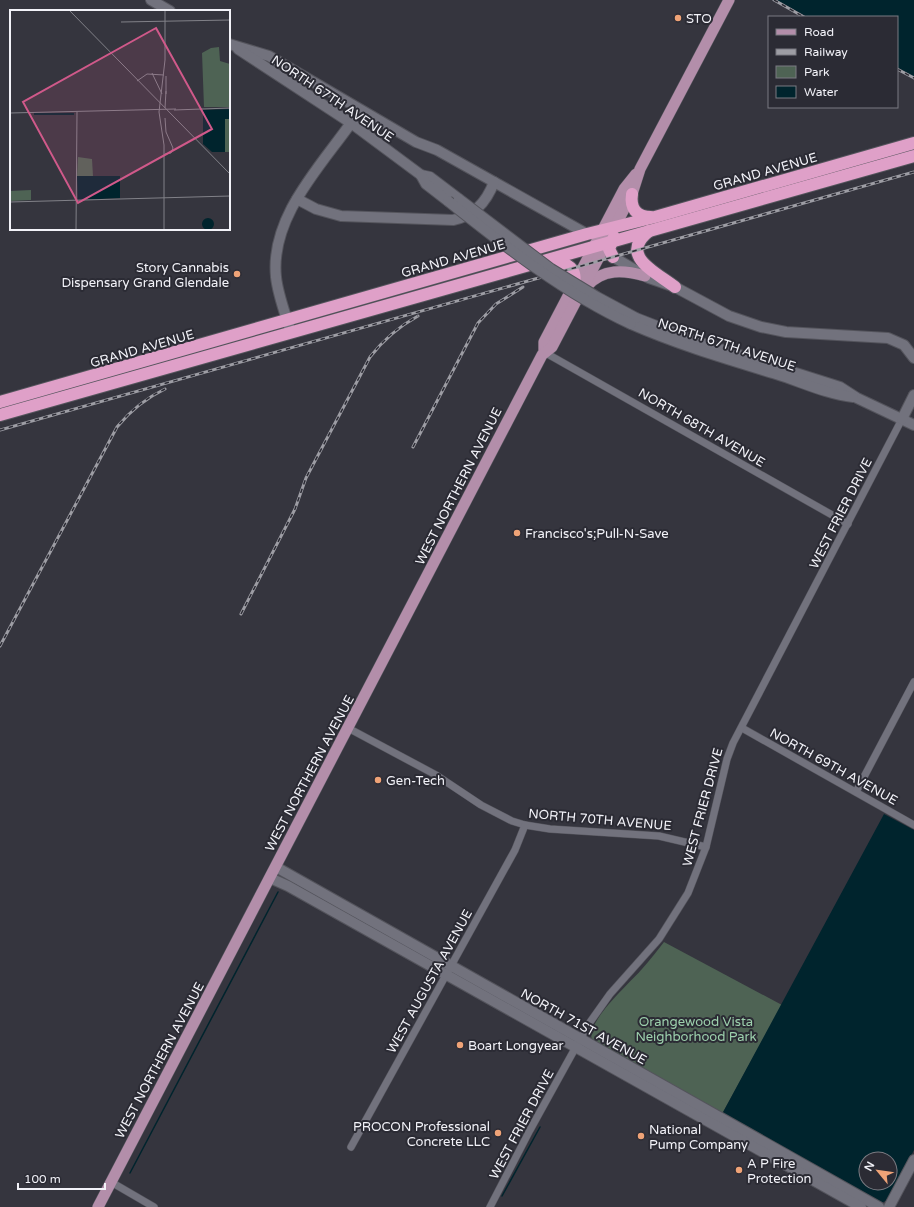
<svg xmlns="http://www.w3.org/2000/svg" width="914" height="1207" font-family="'Varela Round',sans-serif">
<rect width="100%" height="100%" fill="#35353e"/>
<path fill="#4e6354" d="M 664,942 L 782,1005 L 722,1114 L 592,1040 C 585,1022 631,982 642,969 C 650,960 657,951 664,942 Z"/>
<g fill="#00242d" fill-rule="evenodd">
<polygon points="777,0 914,0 914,77 897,67 897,17 807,17"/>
<path d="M 884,814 L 914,830 L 914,1150 L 888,1200 L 881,1203 L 722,1114 ZM 866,1159 L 890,1159 L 890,1183 L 866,1183 Z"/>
</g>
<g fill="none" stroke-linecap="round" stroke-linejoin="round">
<g stroke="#00242d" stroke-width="1.5">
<polyline points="130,1173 278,892"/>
<polyline points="502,1196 540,1127"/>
</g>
<defs>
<g id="street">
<polyline points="544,352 848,524"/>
<polyline points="348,728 436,775 481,805 512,821 525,825 550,829 659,836 706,847"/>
<polyline points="742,728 914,825"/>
<polyline points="856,792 914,682"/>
<polyline points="351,1147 515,850 525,825"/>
<polyline points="111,1182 154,1207"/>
<polyline points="490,1207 530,1130 588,1025 610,994 659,939 688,893 706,847 727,759 733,743 902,419"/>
</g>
<g id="secondary">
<polyline points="151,0 170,11"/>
<polyline points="229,44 269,56 416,142 437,150 587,234"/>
<polyline points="238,49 351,123 421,175 430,177 459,199"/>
<polyline points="421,175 426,184 448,201"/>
<path d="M 297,199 L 316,209 L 341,216 L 453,220 C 474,216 487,201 494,182"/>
<polyline points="608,254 649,278 675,287 729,316 761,327 786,332 888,338 904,345 914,358"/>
<polyline points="636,318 695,341 840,387 857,398 914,425"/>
<path d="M 631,324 C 679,345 727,359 776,374 C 802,382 826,394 853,397"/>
<path d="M 291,333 C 286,315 278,296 276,277 C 270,218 319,168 351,123"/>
<polyline points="902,419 914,395"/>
<polyline points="276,867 879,1207"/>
<polyline points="270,878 288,886 861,1207"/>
<polyline points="889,1207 914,1160"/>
</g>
<g id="primary">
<path d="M 587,286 C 603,268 624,270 645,276"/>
<polyline points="544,352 544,342 624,189 636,174"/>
<polyline points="98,1207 542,355 552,347 632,194 640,169 729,0"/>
</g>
<g id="highway">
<path d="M 632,194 C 630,208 636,217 651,217"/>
<path d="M 649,231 C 618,256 656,272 675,287"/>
<polyline points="613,257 609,249 614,237"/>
<path d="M 550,261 C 567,261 579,269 573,287"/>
<polyline points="0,402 587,234 655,217 914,143"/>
<polyline points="0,415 914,156"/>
</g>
</defs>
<use href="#street" stroke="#54545c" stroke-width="8"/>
<use href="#secondary" stroke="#54545c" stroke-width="12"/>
<use href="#primary" stroke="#54545c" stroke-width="12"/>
<use href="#highway" stroke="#54545c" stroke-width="14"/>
<use href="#street" stroke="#72727d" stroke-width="7"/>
<use href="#secondary" stroke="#72727d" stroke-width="10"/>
<use href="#primary" stroke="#b38eaa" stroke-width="11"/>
<use href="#highway" stroke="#dfa0c8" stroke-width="12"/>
<defs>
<g id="rail">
<polyline points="774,0 804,17"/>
<polyline points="897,69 914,78"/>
<polyline points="0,430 914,172"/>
<polyline points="413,447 478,323 496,304 523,287"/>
<path d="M 241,614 L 295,509 L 306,478 L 370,357 C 384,339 398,327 418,316"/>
<path d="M 0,646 L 117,427 C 131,410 146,398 165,389"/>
</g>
</defs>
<use href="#rail" stroke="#9d9da4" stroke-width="3"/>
<use href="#rail" stroke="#2b2b34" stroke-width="1.5" stroke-dasharray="4.5" stroke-linecap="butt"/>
<defs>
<g id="secondary-bridge">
<polyline points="459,199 551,269 597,297 636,318"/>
<path d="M 448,201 C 506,247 564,293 631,324"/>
</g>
</defs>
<use href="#secondary-bridge" stroke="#54545c" stroke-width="12" stroke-linecap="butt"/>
<use href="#secondary-bridge" stroke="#72727d" stroke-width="10"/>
</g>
<g fill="#efa377" stroke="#2b2b34" stroke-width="1.5">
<circle cx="678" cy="18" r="4"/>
<circle cx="237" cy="274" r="4"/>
<circle cx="517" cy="533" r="4"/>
<circle cx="378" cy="780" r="4"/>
<circle cx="460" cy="1045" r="4"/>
<circle cx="498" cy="1133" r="4"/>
<circle cx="641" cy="1136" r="4"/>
<circle cx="739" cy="1170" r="4"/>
</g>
<g text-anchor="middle" stroke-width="4" stroke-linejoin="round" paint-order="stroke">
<g font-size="13" fill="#f2f2f8" stroke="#2b2b34" text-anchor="start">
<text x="686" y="23">STO</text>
<text x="229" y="272" text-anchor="end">Story Cannabis<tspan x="229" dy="15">Dispensary Grand Glendale</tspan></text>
<text x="525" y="538">Francisco's;Pull-N-Save</text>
<text x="386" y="785">Gen-Tech</text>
<text x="468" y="1050">Boart Longyear</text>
<text x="490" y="1131" text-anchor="end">PROCON Professional<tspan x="490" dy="15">Concrete LLC</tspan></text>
<text x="649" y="1134">National<tspan x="649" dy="15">Pump Company</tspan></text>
<text x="747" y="1168">A P Fire<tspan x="747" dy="15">Protection</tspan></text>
</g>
<g font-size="13" fill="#f2f2f8" stroke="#2b2b34">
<text transform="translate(333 98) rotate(34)" y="5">NORTH 67TH AVENUE</text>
<text transform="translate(765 171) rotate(-16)" y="5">GRAND AVENUE</text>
<text transform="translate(453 258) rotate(-16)" y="5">GRAND AVENUE</text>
<text transform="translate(727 344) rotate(18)" y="5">NORTH 67TH AVENUE</text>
<text transform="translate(142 348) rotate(-16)" y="5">GRAND AVENUE</text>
<text transform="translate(702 427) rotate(30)" y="5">NORTH 68TH AVENUE</text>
<text transform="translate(458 486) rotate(-63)" y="5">WEST NORTHERN AVENUE</text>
<text transform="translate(840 513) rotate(-63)" y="5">WEST FRIER DRIVE</text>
<text transform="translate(834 766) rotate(29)" y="5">NORTH 69TH AVENUE</text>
<text transform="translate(309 773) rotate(-62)" y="5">WEST NORTHERN AVENUE</text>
<text transform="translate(702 807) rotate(-75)" y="5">WEST FRIER DRIVE</text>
<text transform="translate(600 819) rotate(5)" y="5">NORTH 70TH AVENUE</text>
<text transform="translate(429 981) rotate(-61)" y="5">WEST AUGUSTA AVENUE</text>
<text transform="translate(584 1026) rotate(29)" y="5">NORTH 71ST AVENUE</text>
<text transform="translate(159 1060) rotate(-62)" y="5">WEST NORTHERN AVENUE</text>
<text transform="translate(521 1124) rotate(-62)" y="5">WEST FRIER DRIVE</text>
</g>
<g font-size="13" fill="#9dd1ad" stroke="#2b2b34">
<text x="696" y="1026">Orangewood Vista<tspan x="696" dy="15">Neighborhood Park</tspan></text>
</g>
</g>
<g transform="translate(10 10)">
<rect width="220" height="220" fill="#35353e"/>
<path d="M 209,37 L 210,51 L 220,54 L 220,97 L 194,97 L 192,43 L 201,38 ZM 215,109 L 220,109 L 220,142 L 215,142 ZM 68,147 L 82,149 L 83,166 L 67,166 ZM 21,180 L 21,190 L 0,191 L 0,181 Z" fill="#4e6354"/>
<path d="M 220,99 L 220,109 L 215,109 L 215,142 L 202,142 L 193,134 L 193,100 ZM 67,166 L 110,166 L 110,188 L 68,190 ZM192 214a6 6 0 1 1 12 0a6 6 0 1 1-12 0Z" fill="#00242d"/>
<path fill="none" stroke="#00242d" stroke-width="2" d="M 24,104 L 64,104"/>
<path fill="none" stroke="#818188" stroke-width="1" d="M 59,0 L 220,164M 111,12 L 220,10M 142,63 L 152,84M 156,66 L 156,84M 127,71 L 137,64 L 154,65M 155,98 L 156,81M 164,100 L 220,98M 0,103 L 166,99M 155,144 L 161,143 L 163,138 L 156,122 L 155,108M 0,192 L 220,186M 66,220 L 67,102M 154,220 L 154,135 L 149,102 L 155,50 L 155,0"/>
<path fill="#d0598a" fill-opacity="0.15" stroke="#d0598a" stroke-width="2" d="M 146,18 L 202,119 L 68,193 L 13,92 Z"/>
<rect width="220" height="220" fill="none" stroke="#f2f2f8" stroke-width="2"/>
</g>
<rect x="768" y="16" width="130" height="92" fill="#2b2b34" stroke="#7b7b82"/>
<rect x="776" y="29" width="20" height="6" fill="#b38eaa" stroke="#7b7b82"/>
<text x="804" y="36" font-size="12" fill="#f2f2f8">Road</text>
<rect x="776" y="49" width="20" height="6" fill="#9d9da4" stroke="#7b7b82"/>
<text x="804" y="56" font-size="12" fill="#f2f2f8">Railway</text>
<rect x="776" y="66" width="20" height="12" fill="#4e6354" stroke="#7b7b82"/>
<text x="804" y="76" font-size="12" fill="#f2f2f8">Park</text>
<rect x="776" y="86" width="20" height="12" fill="#00242d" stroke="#7b7b82"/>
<text x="804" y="96" font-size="12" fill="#f2f2f8">Water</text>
<g transform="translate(878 1171) rotate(299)"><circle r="19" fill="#2b2b34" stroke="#7b7b82"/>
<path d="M0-3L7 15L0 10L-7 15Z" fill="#efa377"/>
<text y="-6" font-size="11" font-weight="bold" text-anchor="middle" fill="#f2f2f8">N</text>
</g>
<path d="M18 1183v6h87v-6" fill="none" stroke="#f2f2f8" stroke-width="2"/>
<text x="24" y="1183" font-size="12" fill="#f2f2f8" stroke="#2b2b34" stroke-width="3" paint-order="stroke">100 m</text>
</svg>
